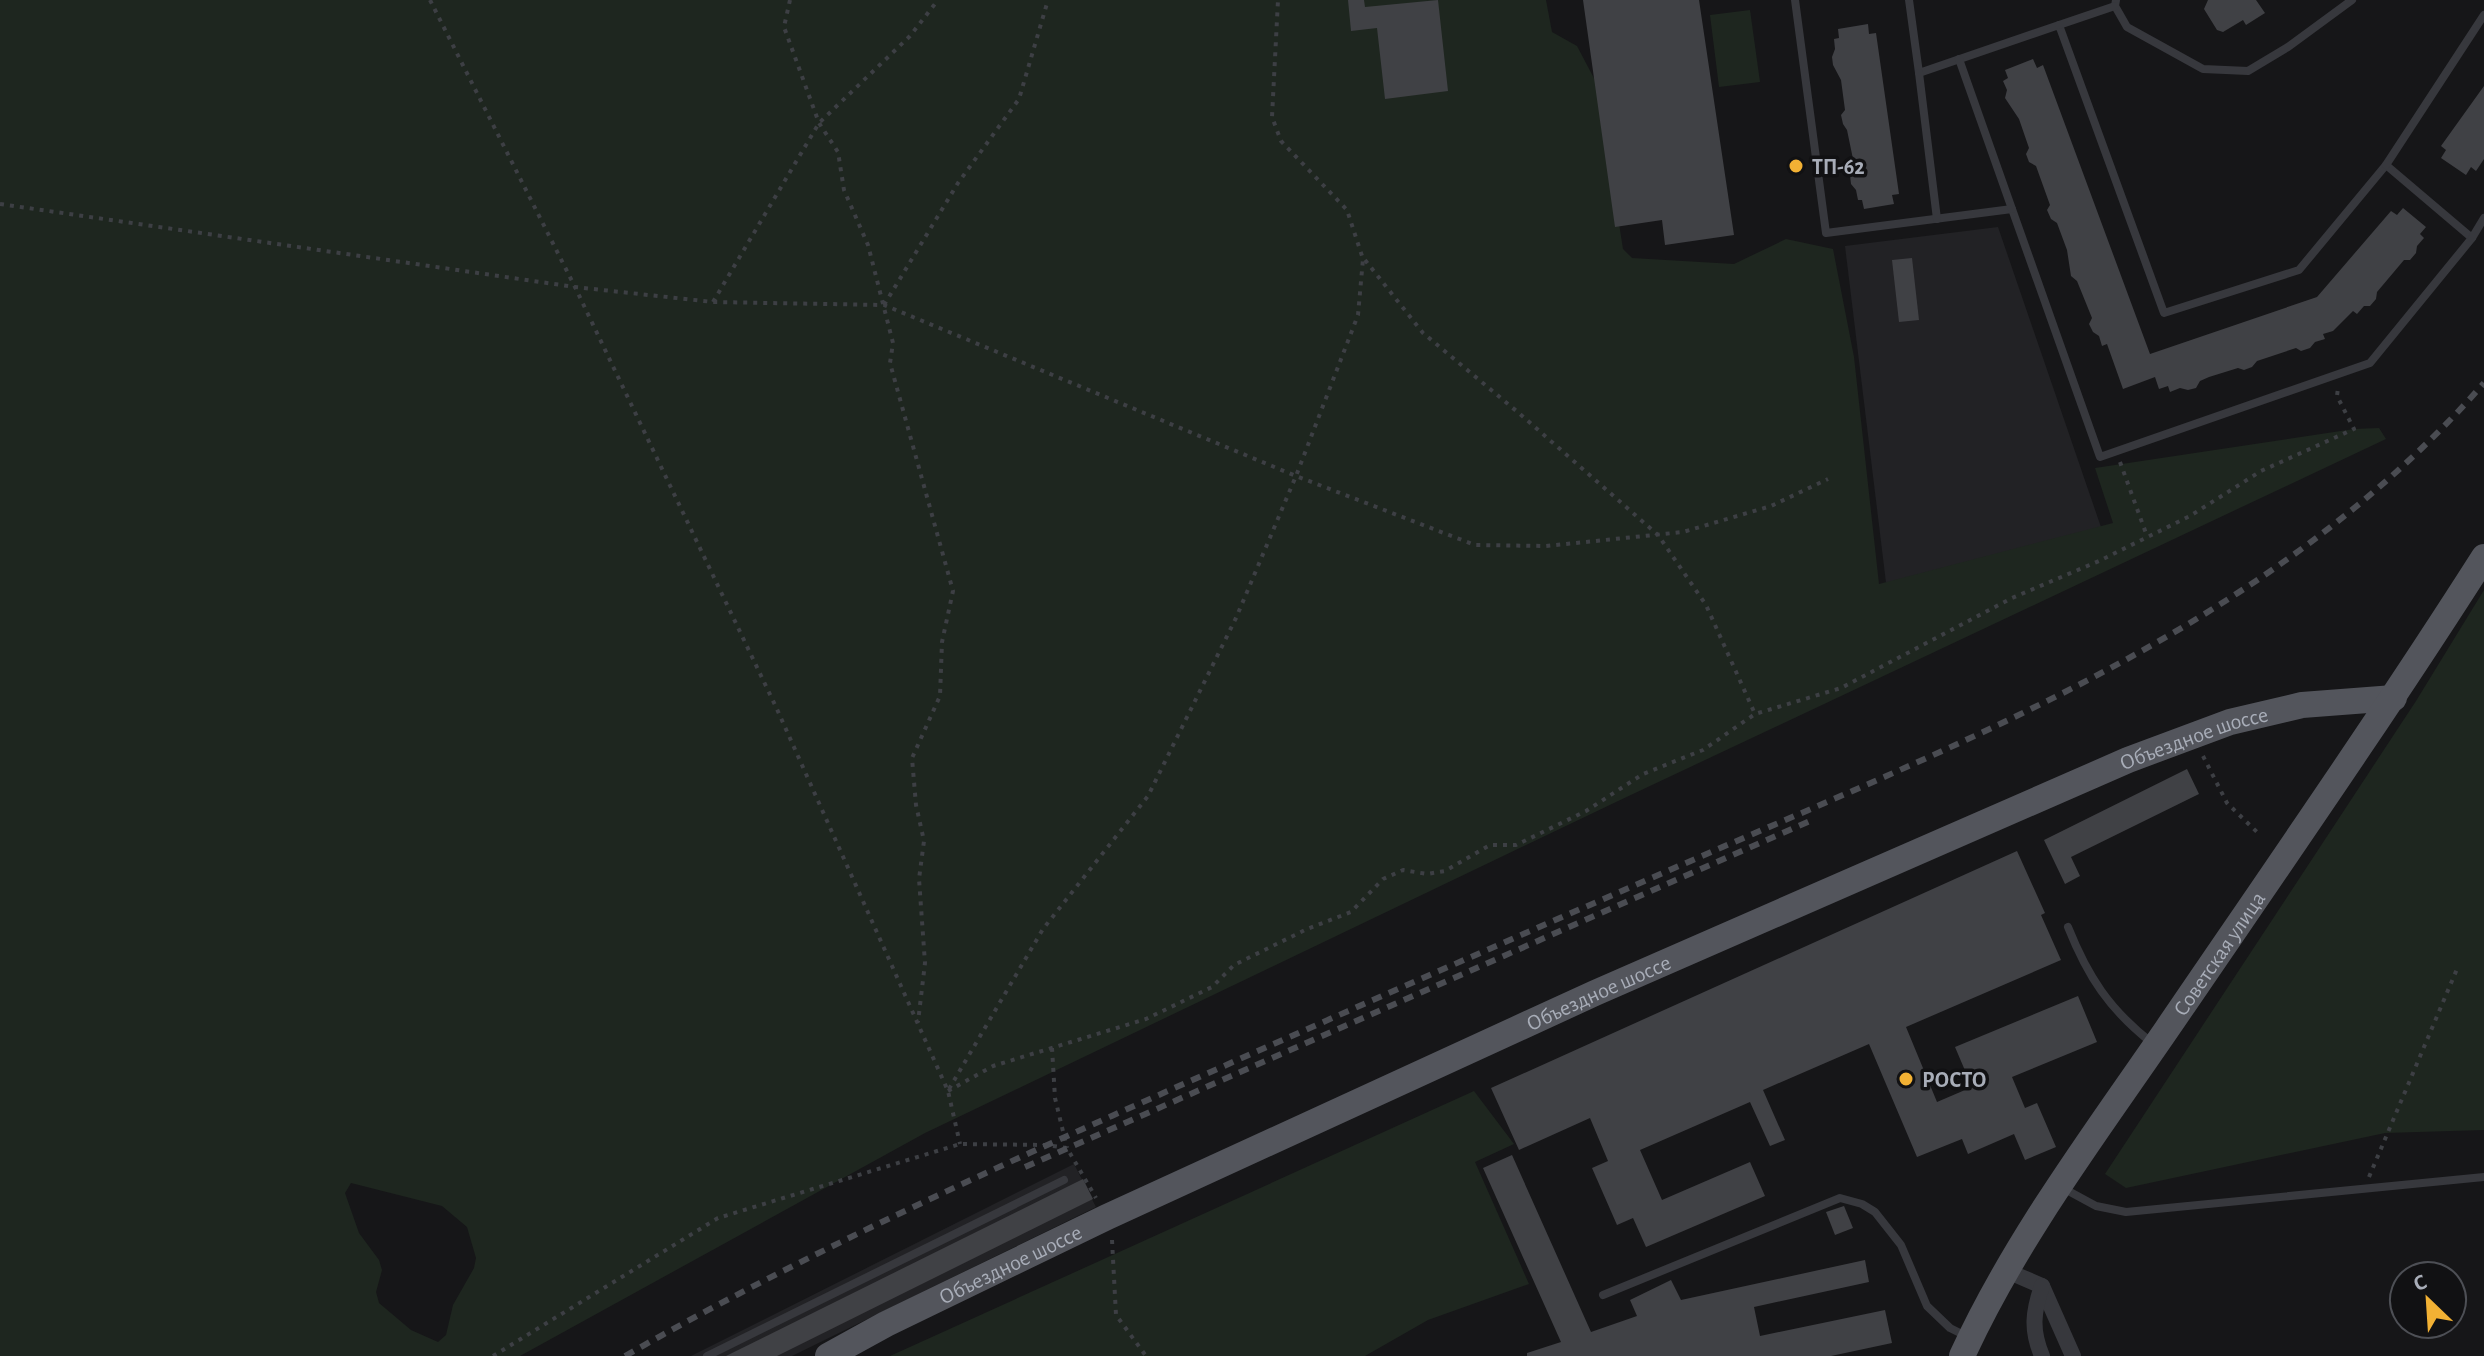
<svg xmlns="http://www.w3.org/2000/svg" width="2484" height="1356" font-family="'Alegreya Sans',sans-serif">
<rect width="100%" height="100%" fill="#161618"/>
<g fill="#222225">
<polygon points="1998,227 2103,533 1888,599 1845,246"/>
<polygon points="1074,1164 1096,1207 792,1356 691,1356"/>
</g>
<g fill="#1e261f" fill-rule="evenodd">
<path d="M 0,0 L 1546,0 L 1552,32 L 1577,46 L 1597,84 L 1623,249 L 1632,258 L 1734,264 L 1786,239 L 1833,249 L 1854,357 L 1879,584 L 2113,523 L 2095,468 L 2354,429 L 2379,428 L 2386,439 L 1616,802 L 925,1133 L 520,1356 L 0,1356 ZM 351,1183 L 442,1206 L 467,1227 L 476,1258 L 474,1268 L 453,1305 L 446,1335 L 438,1342 L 411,1330 L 379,1303 L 376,1292 L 382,1270 L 379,1260 L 359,1233 L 345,1193 Z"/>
<polygon points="1750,10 1760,82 1719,87 1710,15"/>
<polygon points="2484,590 2484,1130 2385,1133 2126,1188 2105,1174 2416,701"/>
<polygon points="1474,1091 1514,1144 1475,1162 1529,1284 1428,1320 1365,1356 890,1356"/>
</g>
<g fill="#404145">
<polygon points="1348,0 1364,0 1365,7 1438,0 1448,91 1385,99 1377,28 1351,31"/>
<polygon points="1583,0 1699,0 1734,235 1665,245 1662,220 1615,227"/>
<polygon points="2208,0 2256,0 2265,13 2246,25 2243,20 2223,32 2217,30 2204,9"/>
<polygon points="1868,24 1869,34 1876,33 1899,194 1892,195 1894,204 1864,209 1862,200 1858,200 1856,190 1851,184 1850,175 1853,171 1853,159 1847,130 1843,124 1841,115 1845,110 1841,80 1833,65 1832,57 1835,49 1834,39 1839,38 1838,29"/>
<polygon points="2033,59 2037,68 2043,65 2150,354 2317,297 2391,211 2397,215 2403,208 2426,227 2420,234 2424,238 2417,246 2416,253 2410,260 2404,260 2377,292 2376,299 2370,306 2364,306 2357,314 2353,311 2333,331 2323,334 2325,339 2315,342 2310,348 2301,351 2296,348 2257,361 2252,367 2244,370 2238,368 2209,377 2200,381 2196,388 2188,390 2180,388 2170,392 2168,386 2159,389 2155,377 2123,389 2107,344 2102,346 2099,336 2093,332 2089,324 2092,318 2077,281 2071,276 2067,250 2057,223 2051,219 2047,210 2050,205 2036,166 2029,162 2026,154 2029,148 2019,119 2005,98 2007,90 2003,81 2008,78 2005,70"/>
<polygon points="2484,86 2484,159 2476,171 2471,167 2466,175 2441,158 2446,150 2441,146"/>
<polygon points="1912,258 1919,320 1899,322 1892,260"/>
<polygon points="2187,769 2199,794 2071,857 2080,876 2065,884 2044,840"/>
<polygon points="2017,851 2045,913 2041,915 2061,960 1906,1027 1937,1102 1972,1087 1955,1047 2078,996 2097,1042 2012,1077 2025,1108 2037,1103 2056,1147 2025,1160 2014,1134 1968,1154 1962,1139 1917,1157 1869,1044 1763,1090 1785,1140 1770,1146 1750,1102 1640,1150 1662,1200 1750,1162 1765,1196 1646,1247 1633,1218 1617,1225 1592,1168 1608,1161 1590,1118 1519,1150 1491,1088"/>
<polygon points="1512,1155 1591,1332 1637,1316 1630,1300 1671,1280 1681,1300 1865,1260 1869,1282 1754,1307 1760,1336 1885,1310 1892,1343 1831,1356 1527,1356 1527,1353 1561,1342 1483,1168"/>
<polygon points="1083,1179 1093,1199 777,1356 726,1356"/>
<polygon points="1844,1206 1853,1228 1835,1235 1826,1212"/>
</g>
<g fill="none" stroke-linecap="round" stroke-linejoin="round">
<g stroke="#3d3f44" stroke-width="4" stroke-dasharray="4 6" stroke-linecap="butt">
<polyline points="430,0 575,287 776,707 948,1091 960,1144"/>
<polyline points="790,0 784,27 819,123 838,152 844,190 868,245 893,343 890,363 953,591 942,642 940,696 912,758 916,805 924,841 919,879 925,963 918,1022"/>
<polyline points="0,204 575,287 713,302 884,305 1296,476 1475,545 1546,546 1683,532 1771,506 1828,479"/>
<polyline points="1365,260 1423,333 1520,414 1658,535 1706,605 1755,714"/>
<polyline points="713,302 819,123 910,36 938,0"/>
<polyline points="884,305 958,183 1019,99 1048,0"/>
<polyline points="2120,462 2147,536"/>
<polyline points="2203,756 2227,803 2259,834"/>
<polyline points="1052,1048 1055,1098 1067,1148"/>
<polyline points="949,1089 1043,929 1148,796 1236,618 1296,476 1358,315 1363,259 1347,210 1281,141 1272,117 1278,0"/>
<polyline points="948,1091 993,1066 1146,1019 1212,987 1234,965 1307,929 1351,912 1383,879 1403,870 1427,874 1445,871 1490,845 1516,845 1586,811 1643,774 1703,750 1755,714 1841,688 2012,598 2099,561 2190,516 2261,471 2354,429 2337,396 2338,388"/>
<polyline points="2369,1177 2457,969"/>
<polyline points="1112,1240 1116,1315 1146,1356"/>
<polyline points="493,1356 718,1218 960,1144 1046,1145 1067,1148 1096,1198"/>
</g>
<g stroke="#37383d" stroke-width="8">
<polyline points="1795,0 1826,233 2012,209 2100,457 2370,363 2472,238 2386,165 2299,270 2164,313 2059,25 1919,73 1909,0"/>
<polyline points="2116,0 2115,6 2127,27 2203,69 2248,71 2288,47 2352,0"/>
<polyline points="2059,25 2115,6"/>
<polyline points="1959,59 2012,209"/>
<polyline points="1919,73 1937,219"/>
<polyline points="2386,165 2484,15"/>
<polyline points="2472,238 2484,218"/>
<path d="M 2068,927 C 2088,977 2109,1009 2152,1043"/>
<polyline points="2061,1187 2096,1206 2126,1212 2484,1177"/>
<polyline points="1603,1295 1840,1198 1862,1204 1875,1212 1901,1245 1927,1306 1950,1328 1966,1336"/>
<polyline points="707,1356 1064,1180"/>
</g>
<g stroke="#37383d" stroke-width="16">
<polyline points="2007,1271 2042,1286 2073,1356"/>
<path d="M 2042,1356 C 2031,1330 2033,1312 2042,1286"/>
</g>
<g stroke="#53555c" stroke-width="26">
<path id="s1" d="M 828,1356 L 886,1324 L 1107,1217 L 1595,993 L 2128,760 L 2230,722 L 2302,705 L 2394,698"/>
<path id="s2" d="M 1962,1356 C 2015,1240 2095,1134 2167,1029 C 2274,872 2382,717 2484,557"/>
</g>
<g stroke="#4a4c52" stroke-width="6" stroke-dasharray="10 8" stroke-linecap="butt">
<polyline points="1025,1167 1812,820"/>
<path d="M 625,1356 C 809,1251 1003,1164 1197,1078 C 1352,1009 1507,941 1663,873 C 1956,744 2267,631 2484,383"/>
</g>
</g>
<g fill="#f2b134" stroke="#111113" stroke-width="3">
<circle cx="1796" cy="166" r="8"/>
<circle cx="1906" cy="1079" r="8"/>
</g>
<g text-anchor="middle" stroke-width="7" stroke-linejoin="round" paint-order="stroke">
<g font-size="22" font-weight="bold" fill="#a8adb8" stroke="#111113" text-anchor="start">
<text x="1812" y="174">ТП-62</text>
<text x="1922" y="1087">РОСТО</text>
</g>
<g font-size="22" fill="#a8adb8" stroke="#111113">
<text dy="8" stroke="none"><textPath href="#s1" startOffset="1500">Объездное шоссе</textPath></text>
<text dy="8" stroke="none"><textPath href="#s2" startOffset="478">Советская улица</textPath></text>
<text dy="8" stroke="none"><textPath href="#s1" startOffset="852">Объездное шоссе</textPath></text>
<text dy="8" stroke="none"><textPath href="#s1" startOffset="204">Объездное шоссе</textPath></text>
</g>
</g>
<g transform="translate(2428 1300) rotate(335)"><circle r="38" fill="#111113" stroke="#4d4f55" stroke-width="2"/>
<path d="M0-6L14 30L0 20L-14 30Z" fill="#f2b134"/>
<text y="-12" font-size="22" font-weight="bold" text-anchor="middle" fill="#a8adb8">С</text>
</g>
</svg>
